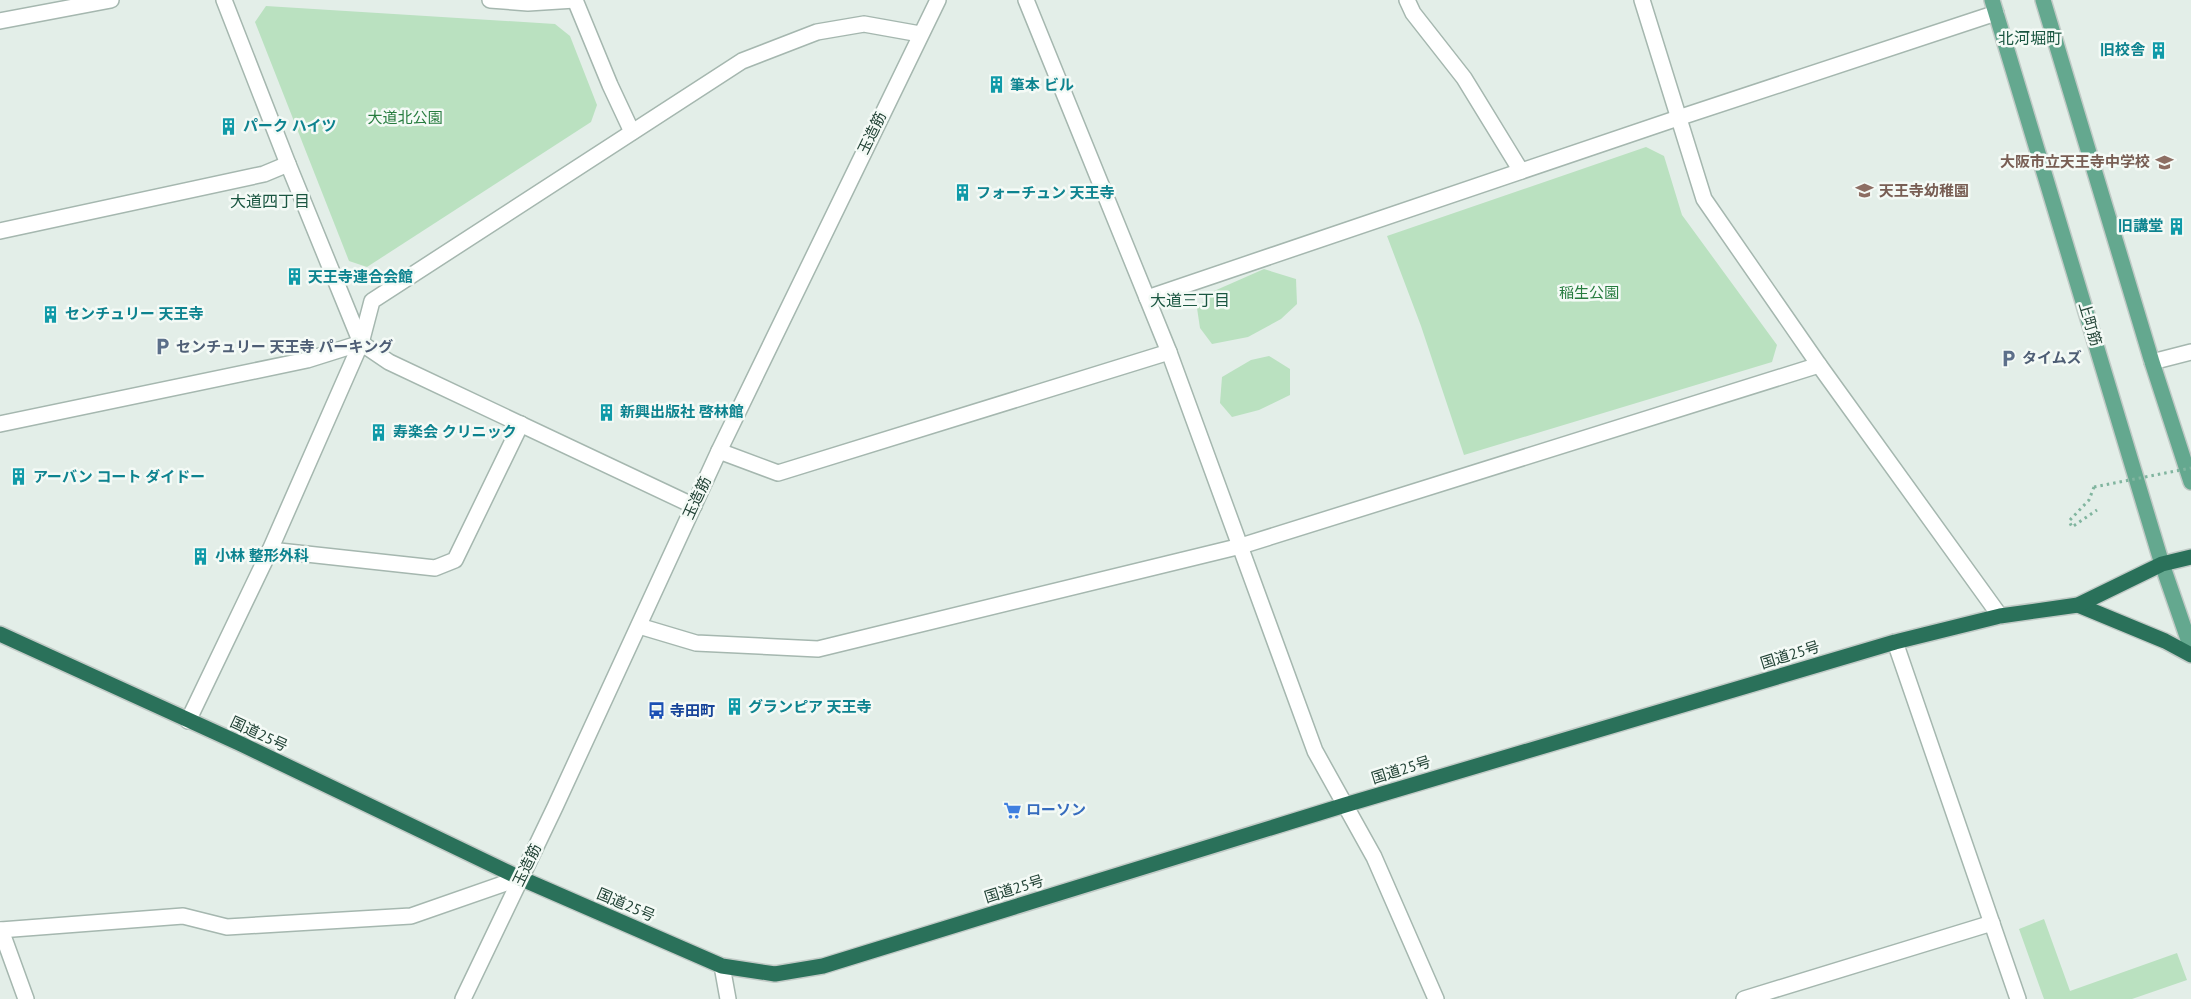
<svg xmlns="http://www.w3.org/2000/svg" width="2191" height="999" font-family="'PT Sans','Noto Sans JP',sans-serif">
<rect width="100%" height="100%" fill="#e3eee8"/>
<g fill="#bae1c0">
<polygon points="266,6 555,24 570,36 597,105 591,122 367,267 349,261 255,22"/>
<polygon points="1646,147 1664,156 1682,215 1777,345 1772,362 1464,455 1421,326 1387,236"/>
<polygon points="1264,269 1296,279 1297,304 1281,319 1248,337 1212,344 1200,328 1197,308 1214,291"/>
<polygon points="1269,356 1290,369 1290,395 1259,410 1232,417 1220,403 1222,377 1251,360"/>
<polygon points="2044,919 2070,991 2177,953 2187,980 2132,999 2044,999 2019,929"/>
</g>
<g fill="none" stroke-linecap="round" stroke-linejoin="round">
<defs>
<g id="minor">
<polyline points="224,0 288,164 361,343 389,362 694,506"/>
<polyline points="490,0 528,3 575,0"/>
<polyline points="575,0 610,85 632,132"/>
<polyline points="1026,0 1169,352 1315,751 1374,857 1436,999"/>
<polyline points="1407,0 1413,13 1464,78 1521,171"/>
<polyline points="1642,0 1704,199 1819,365 2000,616"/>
<polyline points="0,21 111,0"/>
<polyline points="0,231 264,174 288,164"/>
<polyline points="1147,298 1678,118 1996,13"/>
<polyline points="2152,362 2191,352"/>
<polyline points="0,424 307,360 361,343"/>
<polyline points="719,451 778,473 1169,352"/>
<polyline points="270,550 435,568 455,560 521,424"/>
<polyline points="639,626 696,643 818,649 1241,546 1819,365"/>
<polyline points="1895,642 2018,999"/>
<polyline points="188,721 270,550 361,343 372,301 742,61 817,32 864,24 920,34"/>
<polyline points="0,930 183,916 227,927 411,916 520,878"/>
<polyline points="1,930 26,999"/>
<polyline points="722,966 728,999"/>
<polyline points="463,999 555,807 719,451 938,0"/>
<polyline points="1744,999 1992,923"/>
</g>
<g id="major">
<polyline points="1992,0 2162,564 2191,648"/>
<polyline points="2043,0 2152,362 2191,482"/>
</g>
<g id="highway">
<polyline points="2078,605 2165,641 2191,655"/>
<polyline points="0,634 241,744 520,878 722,966 775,974 823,966 1345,805 1895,642 2000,616 2078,605 2162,564 2191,557"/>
</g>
</defs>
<use href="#minor" stroke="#a5b7af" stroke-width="18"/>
<use href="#major" stroke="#c1cac6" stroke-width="18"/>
<use href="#highway" stroke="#c1cac6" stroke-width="18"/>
<polyline stroke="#81b59f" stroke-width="3" stroke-dasharray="2.5 4" stroke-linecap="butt" points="2094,487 2089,500 2069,521 2072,527 2097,510"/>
<use href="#minor" stroke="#fff" stroke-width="15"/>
<use href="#major" stroke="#64a88f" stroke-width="15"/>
<use href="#highway" stroke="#2a715a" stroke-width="15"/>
<polyline stroke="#81b59f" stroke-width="3" stroke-dasharray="2.5 4" stroke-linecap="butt" points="2094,487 2191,468"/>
</g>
<defs>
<symbol id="building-bare" viewBox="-9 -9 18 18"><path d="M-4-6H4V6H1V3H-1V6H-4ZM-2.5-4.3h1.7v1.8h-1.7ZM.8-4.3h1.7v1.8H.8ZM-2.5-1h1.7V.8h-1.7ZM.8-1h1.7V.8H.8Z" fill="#0f9aa8" stroke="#f4faf6" stroke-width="2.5" paint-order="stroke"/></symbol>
<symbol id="school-bare" viewBox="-9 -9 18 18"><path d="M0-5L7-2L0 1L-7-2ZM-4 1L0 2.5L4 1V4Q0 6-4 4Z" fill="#8d6e63" stroke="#f4faf6" stroke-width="2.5" paint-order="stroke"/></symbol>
<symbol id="parking-bare" viewBox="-9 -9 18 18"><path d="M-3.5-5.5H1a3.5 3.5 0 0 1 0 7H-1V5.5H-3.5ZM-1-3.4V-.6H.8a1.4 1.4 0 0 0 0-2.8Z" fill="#5c6f8a" stroke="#f4faf6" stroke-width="2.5" paint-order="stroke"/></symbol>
<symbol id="bus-bare" viewBox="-9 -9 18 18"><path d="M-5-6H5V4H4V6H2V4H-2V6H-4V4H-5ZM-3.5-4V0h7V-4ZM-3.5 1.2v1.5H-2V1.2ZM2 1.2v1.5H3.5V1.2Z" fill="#1a4fb4" stroke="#f4faf6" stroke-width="2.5" paint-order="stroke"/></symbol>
<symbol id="supermarket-bare" viewBox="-9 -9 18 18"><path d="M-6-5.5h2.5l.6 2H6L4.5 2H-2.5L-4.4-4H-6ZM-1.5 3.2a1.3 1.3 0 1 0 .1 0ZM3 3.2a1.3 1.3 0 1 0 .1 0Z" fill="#3f7fe0" stroke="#f4faf6" stroke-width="2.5" paint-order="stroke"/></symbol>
</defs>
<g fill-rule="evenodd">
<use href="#building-bare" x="2146" y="38" width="25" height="25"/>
<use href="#building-bare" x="984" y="72" width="25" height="25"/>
<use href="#building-bare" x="216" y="114" width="25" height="25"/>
<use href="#school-bare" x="2152" y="150" width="25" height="25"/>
<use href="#school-bare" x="1852" y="178" width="25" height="25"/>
<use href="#building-bare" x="950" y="180" width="25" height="25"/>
<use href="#building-bare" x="2164" y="214" width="25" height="25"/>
<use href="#building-bare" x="282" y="264" width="25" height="25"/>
<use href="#building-bare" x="38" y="302" width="25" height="25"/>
<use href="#parking-bare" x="150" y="334" width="25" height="25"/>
<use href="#parking-bare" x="1996" y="346" width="25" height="25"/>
<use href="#building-bare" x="594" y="400" width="25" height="25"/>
<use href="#building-bare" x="366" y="420" width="25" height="25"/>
<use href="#building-bare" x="6" y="464" width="25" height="25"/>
<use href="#building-bare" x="188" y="544" width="25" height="25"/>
<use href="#building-bare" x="722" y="694" width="25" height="25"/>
<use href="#bus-bare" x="644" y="698" width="25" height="25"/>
<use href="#supermarket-bare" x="1000" y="798" width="25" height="25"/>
</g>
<g text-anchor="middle" stroke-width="5" stroke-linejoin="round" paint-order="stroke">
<g font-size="15" font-weight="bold" fill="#0d838f" stroke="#f4faf6" text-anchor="start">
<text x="2145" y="55" text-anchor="end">旧校舎</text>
<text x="1010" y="90">筆本 ビル</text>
<text x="243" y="131">パーク ハイツ</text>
<text x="976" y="198">フォーチュン 天王寺</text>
<text x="2163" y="231" text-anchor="end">旧講堂</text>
<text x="308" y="282">天王寺連合会館</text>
<text x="65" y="319">センチュリー 天王寺</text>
<text x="620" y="417">新興出版社 啓林館</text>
<text x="393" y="437">寿楽会 クリニック</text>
<text x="33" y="482">アーバン コート ダイドー</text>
<text x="215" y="561">小林 整形外科</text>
<text x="748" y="712">グランピア 天王寺</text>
</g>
<g font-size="15" fill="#277c3f" stroke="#f4faf6">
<text x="405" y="123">大道北公園</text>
<text x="1589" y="298">稲生公園</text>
</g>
<g font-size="15" fill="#214235" stroke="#f4faf6">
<text transform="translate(872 133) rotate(-64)" y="5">玉造筋</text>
<text transform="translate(2090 324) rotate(73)" y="5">上町筋</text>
<text transform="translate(697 498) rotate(-65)" y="5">玉造筋</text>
<text transform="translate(1790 655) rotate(-17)" y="5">国道25号</text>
<text transform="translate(259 734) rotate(25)" y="5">国道25号</text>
<text transform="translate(1401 770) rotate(-17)" y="5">国道25号</text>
<text transform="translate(527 865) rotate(-64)" y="5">玉造筋</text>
<text transform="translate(1014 889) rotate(-17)" y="5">国道25号</text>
<text transform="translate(626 905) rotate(23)" y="5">国道25号</text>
</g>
<g font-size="15" font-weight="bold" fill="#785e54" stroke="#f4faf6" text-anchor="end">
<text x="2150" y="167">大阪市立天王寺中学校</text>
<text x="1879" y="196" text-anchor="start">天王寺幼稚園</text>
</g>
<g font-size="15" font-weight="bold" fill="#4e5e75" stroke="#f4faf6" text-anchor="start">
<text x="176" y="352">センチュリー 天王寺 パーキング</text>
<text x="2022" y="363">タイムズ</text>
</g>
<g font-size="15" font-weight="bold" fill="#164399" stroke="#f4faf6" text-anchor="start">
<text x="670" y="716">寺田町</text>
</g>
<g font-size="15" font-weight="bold" fill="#366cbe" stroke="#f4faf6" text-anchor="start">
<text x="1026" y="815">ローソン</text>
</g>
<g font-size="16" fill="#1a5641" stroke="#f4faf6">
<text x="2030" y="44">北河堀町</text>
<text x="270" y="207">大道四丁目</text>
<text x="1190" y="306">大道三丁目</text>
</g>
</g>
</svg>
